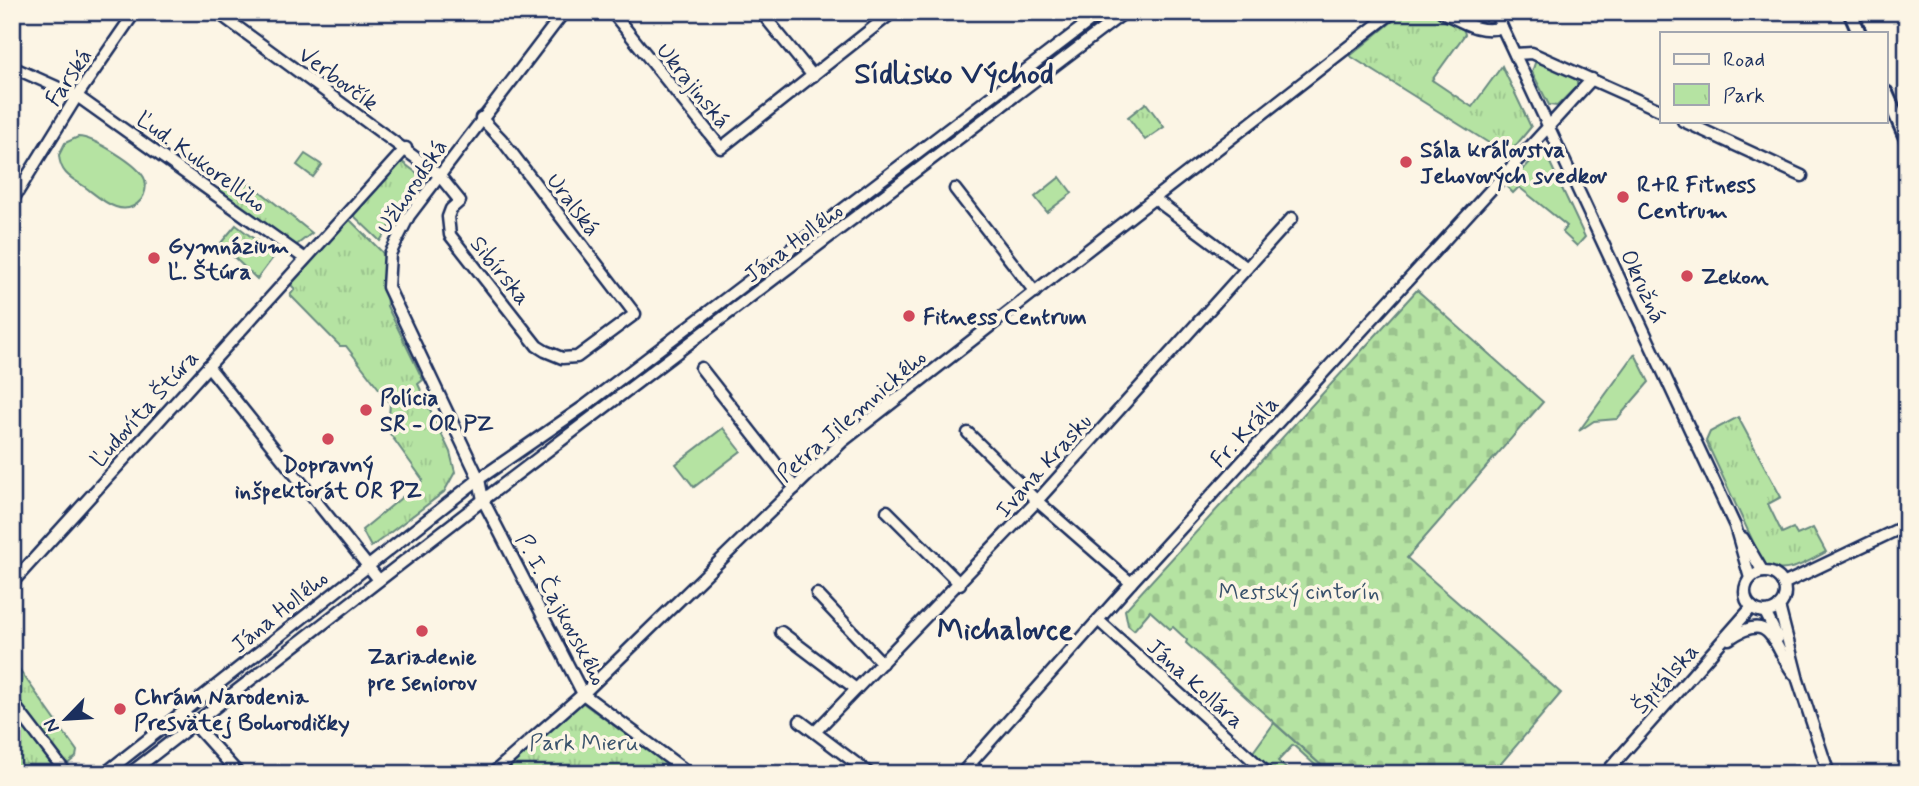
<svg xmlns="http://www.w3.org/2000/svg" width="1919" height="786" font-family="Mynerve,sans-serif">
<defs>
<pattern id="cemetery-stones" width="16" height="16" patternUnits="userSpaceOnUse" patternTransform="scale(1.75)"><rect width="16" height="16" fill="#b5e3a2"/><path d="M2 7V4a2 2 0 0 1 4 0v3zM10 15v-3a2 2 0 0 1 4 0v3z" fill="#9bc38e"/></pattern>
<pattern id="park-tufts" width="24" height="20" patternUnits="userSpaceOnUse" patternTransform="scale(1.75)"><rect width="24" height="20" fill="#b5e3a2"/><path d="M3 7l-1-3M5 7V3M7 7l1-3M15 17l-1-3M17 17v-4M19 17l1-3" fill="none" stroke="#9bc38e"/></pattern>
</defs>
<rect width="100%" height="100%" fill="#fcf5e5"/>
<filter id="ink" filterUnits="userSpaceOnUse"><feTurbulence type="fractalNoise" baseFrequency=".0143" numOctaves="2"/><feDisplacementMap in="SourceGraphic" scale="14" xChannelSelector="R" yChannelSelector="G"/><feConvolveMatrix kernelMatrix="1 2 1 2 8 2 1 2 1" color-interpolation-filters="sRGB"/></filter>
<g filter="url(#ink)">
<g fill="#b5e3a2" stroke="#688980" stroke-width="2">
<polygon points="1539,61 1577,80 1577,86 1557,106 1549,105 1532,72 1535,63"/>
<path d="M 78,137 C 93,137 140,165 145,180 C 147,186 145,195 141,200 C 123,221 100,198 85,187 C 71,178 60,173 59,155 L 65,143 Z"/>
<polygon points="1543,148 1585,237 1577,246 1562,232 1567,226 1519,187 1513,193 1507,187"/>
<polygon points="1060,177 1072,193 1047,212 1035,197"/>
<polygon points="1635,354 1649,382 1617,419 1594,421 1579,431"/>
<polygon points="723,428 741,451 694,487 676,464"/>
<polygon points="1274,723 1331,774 1325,774 1293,745 1278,761 1292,774 1277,774 1253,752"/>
</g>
<polygon fill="url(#cemetery-stones)" stroke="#688980" stroke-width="2" points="1417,290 1543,402 1407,558 1561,693 1492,774 1431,774 1422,766 1415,774 1386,774 1378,766 1371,774 1331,774 1186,643 1187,640 1173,627 1170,629 1150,611 1134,630 1128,625 1125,610"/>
<g fill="url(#park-tufts)" stroke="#688980" stroke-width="2">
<polygon points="1404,12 1434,12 1462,26 1465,34 1432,80 1472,107 1502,66 1531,127 1508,155 1350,56"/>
<polygon points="1146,103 1164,127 1145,140 1128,117"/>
<polygon points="305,154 322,165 313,177 297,165"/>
<polygon points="401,161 422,177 380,241 351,213"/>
<polygon points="251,184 312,233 294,247 218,190 222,185"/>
<polygon points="350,220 384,254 387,306 423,380 418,384 450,452 455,472 444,492 371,547 362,530 423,480 388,431 390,403 346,346 340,346 290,295 295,289 289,283"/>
<polygon points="236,225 275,255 257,279 220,244"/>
<path d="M 1738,417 L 1781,497 L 1768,504 L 1782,533 L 1793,528 L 1797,535 L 1813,528 L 1826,552 C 1806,562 1786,577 1764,565 L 1706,441 L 1710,432 Z"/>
<polygon points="12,659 77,751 76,757 55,774 12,774"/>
<polygon points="582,702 587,706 681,774 501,774"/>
</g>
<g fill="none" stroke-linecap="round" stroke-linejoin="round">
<defs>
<g id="minor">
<polyline points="217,12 439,175 460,201 451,209 448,217 450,235 537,346 545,351 562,358 577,357 635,314 502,140 481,118"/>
<polyline points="564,12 409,216 390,254 388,287 479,479 483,500 583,694 690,774"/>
<polyline points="612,12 721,148 893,12"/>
<polyline points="761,12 813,76"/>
<path d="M 1442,12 C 1461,21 1481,35 1502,27"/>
<polyline points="1495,12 1735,526 1750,578"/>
<polyline points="1515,54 1532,53 1662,111"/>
<polyline points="12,67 77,96 304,258"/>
<polyline points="1683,121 1802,176"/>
<polyline points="955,189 1035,292"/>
<polyline points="1156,200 1247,268"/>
<polyline points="12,201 77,96 135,12"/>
<polyline points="208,366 379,580"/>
<polyline points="701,368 795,488"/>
<polyline points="968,433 1037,501 1131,583"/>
<polyline points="887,511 960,584"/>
<polyline points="1743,538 1763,572"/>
<circle cx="1765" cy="592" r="20"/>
<polyline points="12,583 406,148"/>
<polyline points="1783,584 1907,525"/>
<polyline points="817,594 882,663"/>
<polyline points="1779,606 1798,680 1829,774"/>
<polyline points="1765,612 1778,638"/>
<polyline points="1098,620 1268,774"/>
<polyline points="781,632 856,689"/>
<path d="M 1729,639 C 1773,608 1772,646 1794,674"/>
<polyline points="12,702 67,774"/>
<polyline points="184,713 239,774"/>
<polyline points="800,721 870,774"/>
<polyline points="815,732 1037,501 1292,218"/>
<polyline points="970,764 981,774"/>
<polyline points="104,774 479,479 586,405 1102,12"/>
<polyline points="129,774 483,500 1125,12"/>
<polyline points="492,774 583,694 843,441 1393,12"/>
<polyline points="961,774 1131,583 1592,79"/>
<polyline points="1605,774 1752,607"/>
</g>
<g id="major">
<polyline points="1850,12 1859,33"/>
<polyline points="1886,93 1907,140"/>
</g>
</defs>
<use href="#minor" stroke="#1b2f5e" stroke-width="15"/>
<use href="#major" stroke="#1b2f5e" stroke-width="18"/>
<use href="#minor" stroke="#fcf5e5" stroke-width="10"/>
<use href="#major" stroke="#fcf5e5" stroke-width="12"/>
</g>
</g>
<g fill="#d1495b" stroke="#fcf5e5" stroke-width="2.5">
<circle cx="1406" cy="162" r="7"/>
<circle cx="1623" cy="197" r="7"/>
<circle cx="154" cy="258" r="7"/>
<circle cx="1687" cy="276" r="7"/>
<circle cx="909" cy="316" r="7"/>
<circle cx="366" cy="410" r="7"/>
<circle cx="328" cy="439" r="7"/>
<circle cx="422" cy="631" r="7"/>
<circle cx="120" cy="709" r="7"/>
</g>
<g text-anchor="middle" stroke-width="7" stroke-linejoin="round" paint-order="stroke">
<g font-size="23" fill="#1b2f5e" stroke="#fcf5e5">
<text transform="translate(68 77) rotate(-56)" y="8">Farská</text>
<text transform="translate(339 78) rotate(36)" y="8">Verbovčík</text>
<text transform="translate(694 85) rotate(51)" y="8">Ukrajinská</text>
<text transform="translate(202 161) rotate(36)" y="8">Ľud. Kukorelliho</text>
<text transform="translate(411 186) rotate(-56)" y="8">Užhorodská</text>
<text transform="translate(574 204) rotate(53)" y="8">Uralská</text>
<text transform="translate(793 242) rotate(-37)" y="8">Jána Hollého</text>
<text transform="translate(501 270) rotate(51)" y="8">Sibírska</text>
<text transform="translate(1644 286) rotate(65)" y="8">Okružná</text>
<text transform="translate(144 408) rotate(-48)" y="8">Ľudovíta Štúra</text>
<text transform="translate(851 415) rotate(-41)" y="8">Petra Jilemnického</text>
<text transform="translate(1244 431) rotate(-47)" y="8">Fr. Kráľa</text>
<text transform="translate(1043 465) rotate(-48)" y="8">Ivana Krasku</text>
<text transform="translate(562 609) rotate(62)" y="8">P. I. Čajkovského</text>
<text transform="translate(279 611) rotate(-39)" y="8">Jána Hollého</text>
<text transform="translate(1665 678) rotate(-48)" y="8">Špitálska</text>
<text transform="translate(1196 683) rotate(42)" y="8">Jána Kollára</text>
</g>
<g font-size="23" font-weight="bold" fill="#1b2f5e" stroke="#fcf5e5" text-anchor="start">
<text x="1420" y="157">Sála kráľovstva<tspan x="1420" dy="26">Jehovových svedkov</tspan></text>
<text x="1637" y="192">R+R Fitness<tspan x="1637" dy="26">Centrum</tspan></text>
<text x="168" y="253">Gymnázium<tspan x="168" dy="26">Ľ. Štúra</tspan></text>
<text x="1701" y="284">Zekon</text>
<text x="923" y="324">Fitness Centrum</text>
<text x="380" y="405">Polícia<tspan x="380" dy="26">SR - OR PZ</tspan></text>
<text x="328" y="472" text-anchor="middle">Dopravný<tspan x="328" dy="26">inšpektorát OR PZ</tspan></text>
<text x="422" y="664" text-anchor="middle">Zariadenie<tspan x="422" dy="26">pre seniorov</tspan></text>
<text x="134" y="704">Chrám Narodenia<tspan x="134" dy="26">Presvätej Bohorodičky</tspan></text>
</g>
<g font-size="23" fill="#3a536c" stroke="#fcf5e5">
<text x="1299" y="599">Mestský cintorín</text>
<text x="584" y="750">Park Mieru</text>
</g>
<g font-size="30" font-weight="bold" fill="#1b2f5e" stroke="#fcf5e5">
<text x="954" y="83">Sídlisko Východ</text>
<text x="1005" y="639">Michalovce</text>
</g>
</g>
<rect width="1919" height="786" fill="none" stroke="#fcf5e5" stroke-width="42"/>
<rect x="21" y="21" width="1877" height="744" fill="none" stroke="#1b2f5e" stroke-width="2.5" filter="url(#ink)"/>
<rect x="1660" y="32" width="228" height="91" fill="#fcf5e5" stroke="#a2a6af" stroke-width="2"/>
<rect x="1674" y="54" width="35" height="10" fill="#fcf5e5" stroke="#a2a6af" stroke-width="2"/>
<text x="1723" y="66" font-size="21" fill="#1b2f5e">Road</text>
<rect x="1674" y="84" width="35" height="21" fill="url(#park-tufts)" stroke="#a2a6af" stroke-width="2"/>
<text x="1723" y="102" font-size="21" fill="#1b2f5e">Park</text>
<g transform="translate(66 719) rotate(245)" stroke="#fcf5e5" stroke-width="5" paint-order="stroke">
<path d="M0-5L12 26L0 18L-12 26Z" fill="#1b2f5e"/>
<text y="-10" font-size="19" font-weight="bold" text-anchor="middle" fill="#1b2f5e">N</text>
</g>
</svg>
